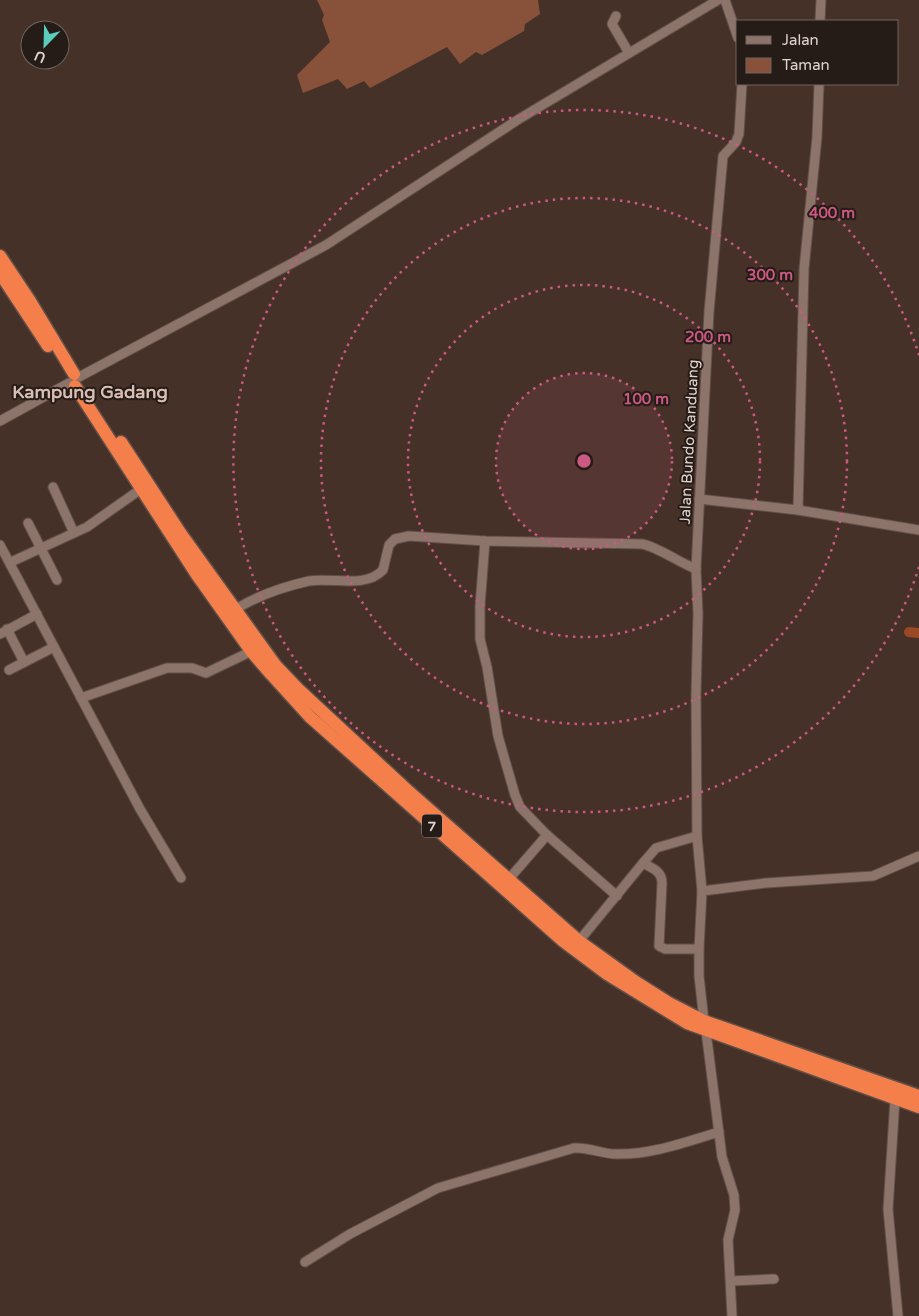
<svg xmlns="http://www.w3.org/2000/svg" width="919" height="1316" font-family="'Varela Round',sans-serif">
<rect width="100%" height="100%" fill="#463128"/>
<polygon fill="#87513a" points="317,0 538,0 540,14 525,24 524,31 482,55 476,52 460,64 447,47 370,88 364,81 347,89 338,79 303,93 297,75 330,42 322,20 324,15"/>
<g fill="none" stroke-linecap="round" stroke-linejoin="round">
<polyline stroke="#994a25" stroke-width="10" points="909,632 919,633"/>
<defs>
<g id="minor">
<polyline points="725,0 738,38"/>
<polyline points="616,16 612,24 629,53"/>
<polyline points="820,21 821,0"/>
<polyline points="79,377 326,245 519,119 718,0"/>
<polyline points="0,421 69,383"/>
<polyline points="53,487 74,533"/>
<polyline points="699,499 798,510 919,530"/>
<polyline points="798,510 804,269 817,137 819,84"/>
<polyline points="28,523 57,580"/>
<polyline points="485,541 480,606 480,639 487,667 498,736 515,795 520,807 547,835 617,896"/>
<polyline points="0,545 140,809 181,878"/>
<polyline points="11,562 87,527 141,489"/>
<path d="M 236,609 C 259,595 282,587 309,581 C 332,577 365,589 383,570 L 389,545 L 395,539 L 409,536 L 485,541 L 642,544 C 658,547 678,562 696,569"/>
<polyline points="7,629 24,662"/>
<polyline points="0,634 37,614"/>
<polyline points="9,670 54,647"/>
<polyline points="81,698 167,668 192,668 206,673 254,650"/>
<polyline points="643,863 656,848 697,836"/>
<polyline points="508,880 547,835"/>
<polyline points="702,891 697,836 696,695 698,613 696,569 709,312 723,156 736,142 739,134 742,84"/>
<path d="M 579,941 L 643,863 C 652,868 662,871 662,883 L 659,946 L 665,949 L 699,949 L 699,976 L 704,1021"/>
<polyline points="699,949 702,891 766,883 873,876 919,856"/>
<polyline points="706,1031 722,1157 734,1195 735,1210 728,1240 732,1316"/>
<polyline points="895,1099 888,1209 898,1316"/>
<path d="M 305,1262 L 350,1234 L 438,1188 L 574,1148 C 589,1147 602,1154 616,1154 C 651,1155 685,1142 719,1132"/>
<polyline points="731,1281 774,1279"/>
</g>
<g id="highway">
<polyline points="0,256 30,301 74,374"/>
<polyline points="0,273 48,346"/>
<polyline points="75,386 197,575 251,651 270,673 310,717 563,941 607,974 687,1023 919,1107"/>
<polyline points="121,442 181,534 276,666 298,689 407,790 579,941 636,982 669,1003 704,1021 919,1096"/>
</g>
</defs>
<use href="#minor" stroke="#615049" stroke-width="11"/>
<use href="#highway" stroke="#615049" stroke-width="15"/>
<use href="#minor" stroke="#8c746a" stroke-width="9"/>
<use href="#highway" stroke="#f47f4a" stroke-width="12"/>
</g>
<circle cx="584" cy="461" r="88" fill="#cc5983" fill-opacity=".12"/>
<g fill="none" stroke="#cc5983" stroke-width="2.5" stroke-dasharray="2.5 5">
<circle cx="584" cy="461" r="88"/>
<circle cx="584" cy="461" r="176"/>
<circle cx="584" cy="461" r="263"/>
<path d="M919 567A351 351 0 1 1 919 355"/>
</g>
<g text-anchor="middle" stroke-width="4" stroke-linejoin="round" paint-order="stroke">
<rect fill="#251b17" stroke="#a89c96" stroke-width="1" x="422" y="814.5" width="20" height="23" rx="4"/>
<g font-size="14" font-weight="bold" fill="#e0d3cd">
<text x="432" y="831">7</text>
</g>
<g font-size="15" fill="#e0d3cd" stroke="#251b17">
<text transform="translate(689 442) rotate(-87)" y="5">Jalan Bundo Kanduang</text>
</g>
<g font-size="18" font-weight="bold" fill="#d9beb3" stroke="#251b17">
<text x="90" y="398">Kampung Gadang</text>
</g>
</g>
<circle cx="584" cy="461" r="8" fill="#cc5983" stroke="#251b17" stroke-width="2.5"/>
<g font-size="15" text-anchor="middle" font-weight="bold" fill="#cc5983" stroke="#251b17" stroke-width="4" stroke-linejoin="round" paint-order="stroke">
<text x="832" y="218">400 m</text>
<text x="770" y="280">300 m</text>
<text x="708" y="342">200 m</text>
<text x="646" y="404">100 m</text>
</g>
<rect x="736" y="20" width="162" height="65" fill="#251b17" stroke="#706560"/>
<rect x="746" y="36" width="25" height="8" fill="#8c746a" stroke="#706560"/>
<text x="782" y="45" font-size="15" fill="#e0d3cd">Jalan</text>
<rect x="746" y="58" width="25" height="15" fill="#87513a" stroke="#706560"/>
<text x="782" y="70" font-size="15" fill="#e0d3cd">Taman</text>
<g transform="translate(45 45) rotate(203)"><circle r="24" fill="#251b17" stroke="#706560"/>
<path d="M0-4L9 19L0 12L-9 19Z" fill="#5acebd"/>
<text y="-8" font-size="14" font-weight="bold" text-anchor="middle" fill="#e0d3cd">U</text>
</g>
</svg>
